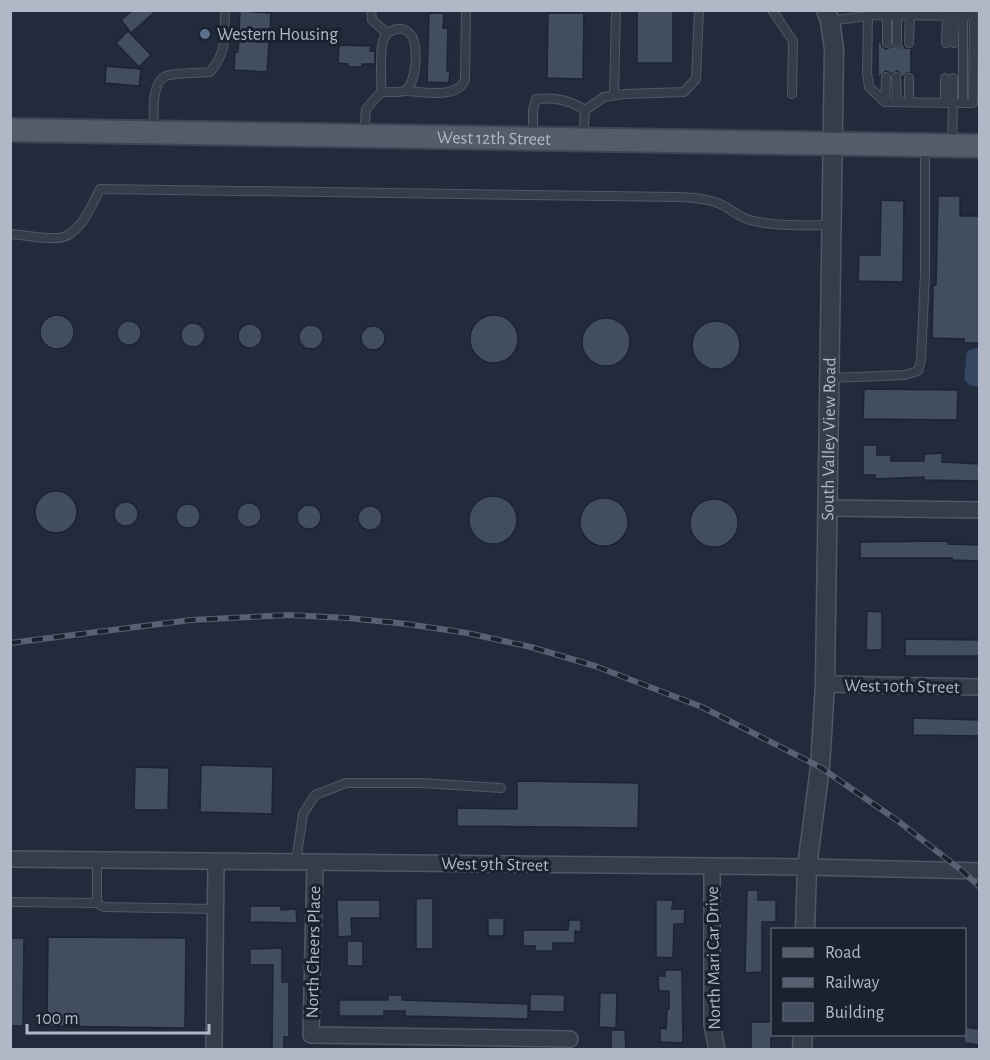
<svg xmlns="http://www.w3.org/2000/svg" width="990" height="1060" font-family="'Alegreya Sans',sans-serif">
<rect width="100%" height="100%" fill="#212b3b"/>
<polygon fill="#354662" points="976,348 979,348 979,387 969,385 964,379 967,351"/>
<g fill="#424e60" stroke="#1c2431" stroke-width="1.5">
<polygon points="133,10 157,10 131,33 121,20"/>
<rect x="637" y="10" width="36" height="53"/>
<polygon points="240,11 271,13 267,72 234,70 235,52 238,52"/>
<polygon points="429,13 444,13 443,28 448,28 447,71 450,71 449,83 427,82"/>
<polygon points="548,13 584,13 583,79 547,78"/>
<polygon points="128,31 151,55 139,67 116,43"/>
<polygon points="878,42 881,42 882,46 886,49 892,46 899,48 903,43 905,48 911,48 911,73 907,73 902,78 898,71 891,74 886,71 878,78"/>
<polygon points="339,45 371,46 370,51 375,51 375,64 362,64 362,67 348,67 348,64 338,63"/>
<polygon points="106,66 141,69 139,86 105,83"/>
<polygon points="938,196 960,196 960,216 980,216 980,343 964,343 964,339 932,338 933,285 936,285"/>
<polygon points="881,200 904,201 903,282 858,281 859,255 880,255"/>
<circle cx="494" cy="339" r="24"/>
<circle cx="57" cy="332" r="17"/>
<circle cx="606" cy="342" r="24"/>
<circle cx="129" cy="333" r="12"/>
<circle cx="716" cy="345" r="24"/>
<circle cx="193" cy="335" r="12"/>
<circle cx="250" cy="336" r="12"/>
<circle cx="311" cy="337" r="12"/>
<circle cx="373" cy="338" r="12"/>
<polygon points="864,389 958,390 957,420 863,419"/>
<polygon points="863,445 877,445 877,455 891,455 891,461 924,461 924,454 942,453 942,462 980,464 980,481 924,480 924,477 875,479 875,475 863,475"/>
<circle cx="56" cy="512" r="21"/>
<circle cx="493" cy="520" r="24"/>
<circle cx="604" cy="522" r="24"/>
<circle cx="714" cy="523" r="24"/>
<circle cx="126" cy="514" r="12"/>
<circle cx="249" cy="515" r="12"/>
<circle cx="188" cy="516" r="12"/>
<circle cx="309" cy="517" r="12"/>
<circle cx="370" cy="518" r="12"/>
<polygon points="948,541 948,544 980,545 980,561 952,560 952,558 860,558 860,542"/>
<polygon points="867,611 882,612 882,650 866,650"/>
<polygon points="905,639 980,640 980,656 905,656"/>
<polygon points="913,718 980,720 980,736 913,735"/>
<polygon points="201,765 273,767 272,814 200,812"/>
<polygon points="135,767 169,768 168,810 134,810"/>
<polygon points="517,781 639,783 638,828 457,826 457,808 517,809"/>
<polygon points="747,890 758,890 758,900 776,900 776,922 762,922 762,972 745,973"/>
<polygon points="433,898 433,949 416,949 416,899"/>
<polygon points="337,900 380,900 380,918 351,918 352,936 338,937"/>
<polygon points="656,900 673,900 672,909 685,909 684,924 674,924 673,958 656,957"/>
<polygon points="250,906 281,906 281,910 296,909 297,923 250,922"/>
<rect x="488" y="918" width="16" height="18"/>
<polygon points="569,920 581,920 581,932 575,931 575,943 553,943 553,951 535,951 535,946 523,946 523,930 568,930"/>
<polygon points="48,937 186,938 185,1028 47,1026"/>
<polygon points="10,938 24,938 23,1026 10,1026"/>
<rect x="347" y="941" width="16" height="25"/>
<polygon points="282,948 282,982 289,982 289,1037 284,1037 284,1050 272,1050 273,965 250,965 250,949"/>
<polygon points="665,970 682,970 683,1043 660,1042 660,1028 666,1029 667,1009 669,1009 669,991 659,991 658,976 665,976"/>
<polygon points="600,993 617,993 616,1028 599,1027"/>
<polygon points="530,994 565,995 564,1012 530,1011"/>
<polygon points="388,995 402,995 402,1000 528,1004 528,1019 405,1016 405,1011 384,1011 384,1016 339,1016 339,1000 388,1000"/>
<rect x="751" y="1022" width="20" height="28"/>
<polygon points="964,1027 980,1029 980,1045 964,1043"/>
<polygon points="611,1030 625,1030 626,1050 611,1050"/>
</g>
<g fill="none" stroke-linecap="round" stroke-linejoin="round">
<defs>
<g id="service">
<polyline points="371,10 372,20 387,33"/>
<polyline points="772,10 793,41 792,94"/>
<polyline points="868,15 867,73 869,87 885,102 953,103 953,78"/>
<polyline points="830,21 874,15 974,16 973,103 953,103 952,142"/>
<polyline points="887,43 887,15"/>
<polyline points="897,43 897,15"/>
<polyline points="909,43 910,15"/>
<polyline points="946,43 947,16"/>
<polyline points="954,43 955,16"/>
<polyline points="896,77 897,102"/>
<path d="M 404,91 C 423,91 456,100 465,80 L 466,10"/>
<polyline points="614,95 616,10"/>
<polyline points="885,102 886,77"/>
<polyline points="909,102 909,78"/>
<polyline points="945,103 945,78"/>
<polyline points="963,103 963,16"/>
<path d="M 154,131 C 154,117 150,83 166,76 C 173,73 200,73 210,72 C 228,51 224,37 225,10"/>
<path d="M 364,134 L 366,109 L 381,92 C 387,92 398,93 404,91 C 417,85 419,45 411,35 C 402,24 387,29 383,41 C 379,57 382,76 381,92"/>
<path d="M 533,136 L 533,110 L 536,99 C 555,97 569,100 585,110"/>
<polyline points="583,138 585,110 604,97 625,94 684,92 696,79 699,10"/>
<path d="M 10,234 C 26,235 43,239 58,238 C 80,236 92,205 100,189 L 680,197 C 696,198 712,199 726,207 C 734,212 740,217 750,220 C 776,227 804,225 830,225"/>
<polyline points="831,378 904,375 918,371 921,360 925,274 925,147"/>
<polyline points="296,862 303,814 315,795 346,783 421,783 501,788"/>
<polyline points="10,902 97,903 97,860"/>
<polyline points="97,903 104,907 216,909"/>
</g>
<g id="minor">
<polyline points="827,508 980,510"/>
<polyline points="825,684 980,687"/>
<polyline points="10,859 807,867 980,871"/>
<polyline points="315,862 311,1035 570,1039"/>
<polyline points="712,866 712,1024 717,1050"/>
<polyline points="214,1050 216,862"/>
</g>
<g id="tertiary">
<path id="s1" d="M 805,930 L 807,867 L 820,767 L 825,684 L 834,49 L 830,21 L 826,10"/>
<polyline points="802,1050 803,1034"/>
</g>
<g id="primary">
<path id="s2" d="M 10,130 L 980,146"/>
</g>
</defs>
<use href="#service" stroke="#505865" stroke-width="10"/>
<use href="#minor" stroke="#505865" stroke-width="18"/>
<use href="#tertiary" stroke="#505865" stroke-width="21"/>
<use href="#primary" stroke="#3e4654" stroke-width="26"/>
<use href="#service" stroke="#353d4b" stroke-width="8"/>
<use href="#minor" stroke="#353d4b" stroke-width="15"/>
<use href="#tertiary" stroke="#353d4b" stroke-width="18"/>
<use href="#primary" stroke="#535c6b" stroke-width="22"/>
<defs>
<polyline id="rail" points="10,643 191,620 289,615 348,618 407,624 467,633 531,647 595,666 702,707 820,767 898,821 961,870 980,887"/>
</defs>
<use href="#rail" stroke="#576172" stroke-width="6"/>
<use href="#rail" stroke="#1a222f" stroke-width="4" stroke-dasharray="11" stroke-linecap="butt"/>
</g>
<circle fill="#5c6f8a" stroke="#1a222f" stroke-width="2" cx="205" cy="34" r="6"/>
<g text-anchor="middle" stroke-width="6" stroke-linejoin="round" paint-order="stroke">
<g font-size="18" fill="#b0b8c7" stroke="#1a222f" text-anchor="start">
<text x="217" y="40">Western Housing</text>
</g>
<g font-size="18" fill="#b0b8c7" stroke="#1a222f">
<text dy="6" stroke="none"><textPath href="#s2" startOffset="484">West 12th Street</textPath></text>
<text dy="6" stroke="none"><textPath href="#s1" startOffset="492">South Valley View Road</textPath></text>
<text transform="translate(902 686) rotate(1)" y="6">West 10th Street</text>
<text transform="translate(495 864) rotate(1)" y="6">West 9th Street</text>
<text transform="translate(313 952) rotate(-89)" y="6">North Cheers Place</text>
<text transform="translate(713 958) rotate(-91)" y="6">North Mari Car Drive</text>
</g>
</g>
<rect width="990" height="1060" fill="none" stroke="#b0b8c7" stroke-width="24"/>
<rect x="771" y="928" width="195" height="108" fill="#1a222f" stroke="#565e6c" stroke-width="1.5"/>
<rect x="783" y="948" width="30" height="9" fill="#535c6b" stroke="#565e6c" stroke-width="1.5"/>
<text x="825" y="958" font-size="18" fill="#b0b8c7">Road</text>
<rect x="783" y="978" width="30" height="9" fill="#576172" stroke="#565e6c" stroke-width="1.5"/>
<text x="825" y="988" font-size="18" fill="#b0b8c7">Railway</text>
<rect x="783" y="1003" width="30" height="18" fill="#424e60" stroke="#565e6c" stroke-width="1.5"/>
<text x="825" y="1018" font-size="18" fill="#b0b8c7">Building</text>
<path d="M27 1024v9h182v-9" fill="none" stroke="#b0b8c7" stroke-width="3"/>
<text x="36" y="1024" font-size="18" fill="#b0b8c7" stroke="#1a222f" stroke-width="4.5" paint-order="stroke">100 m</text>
</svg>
